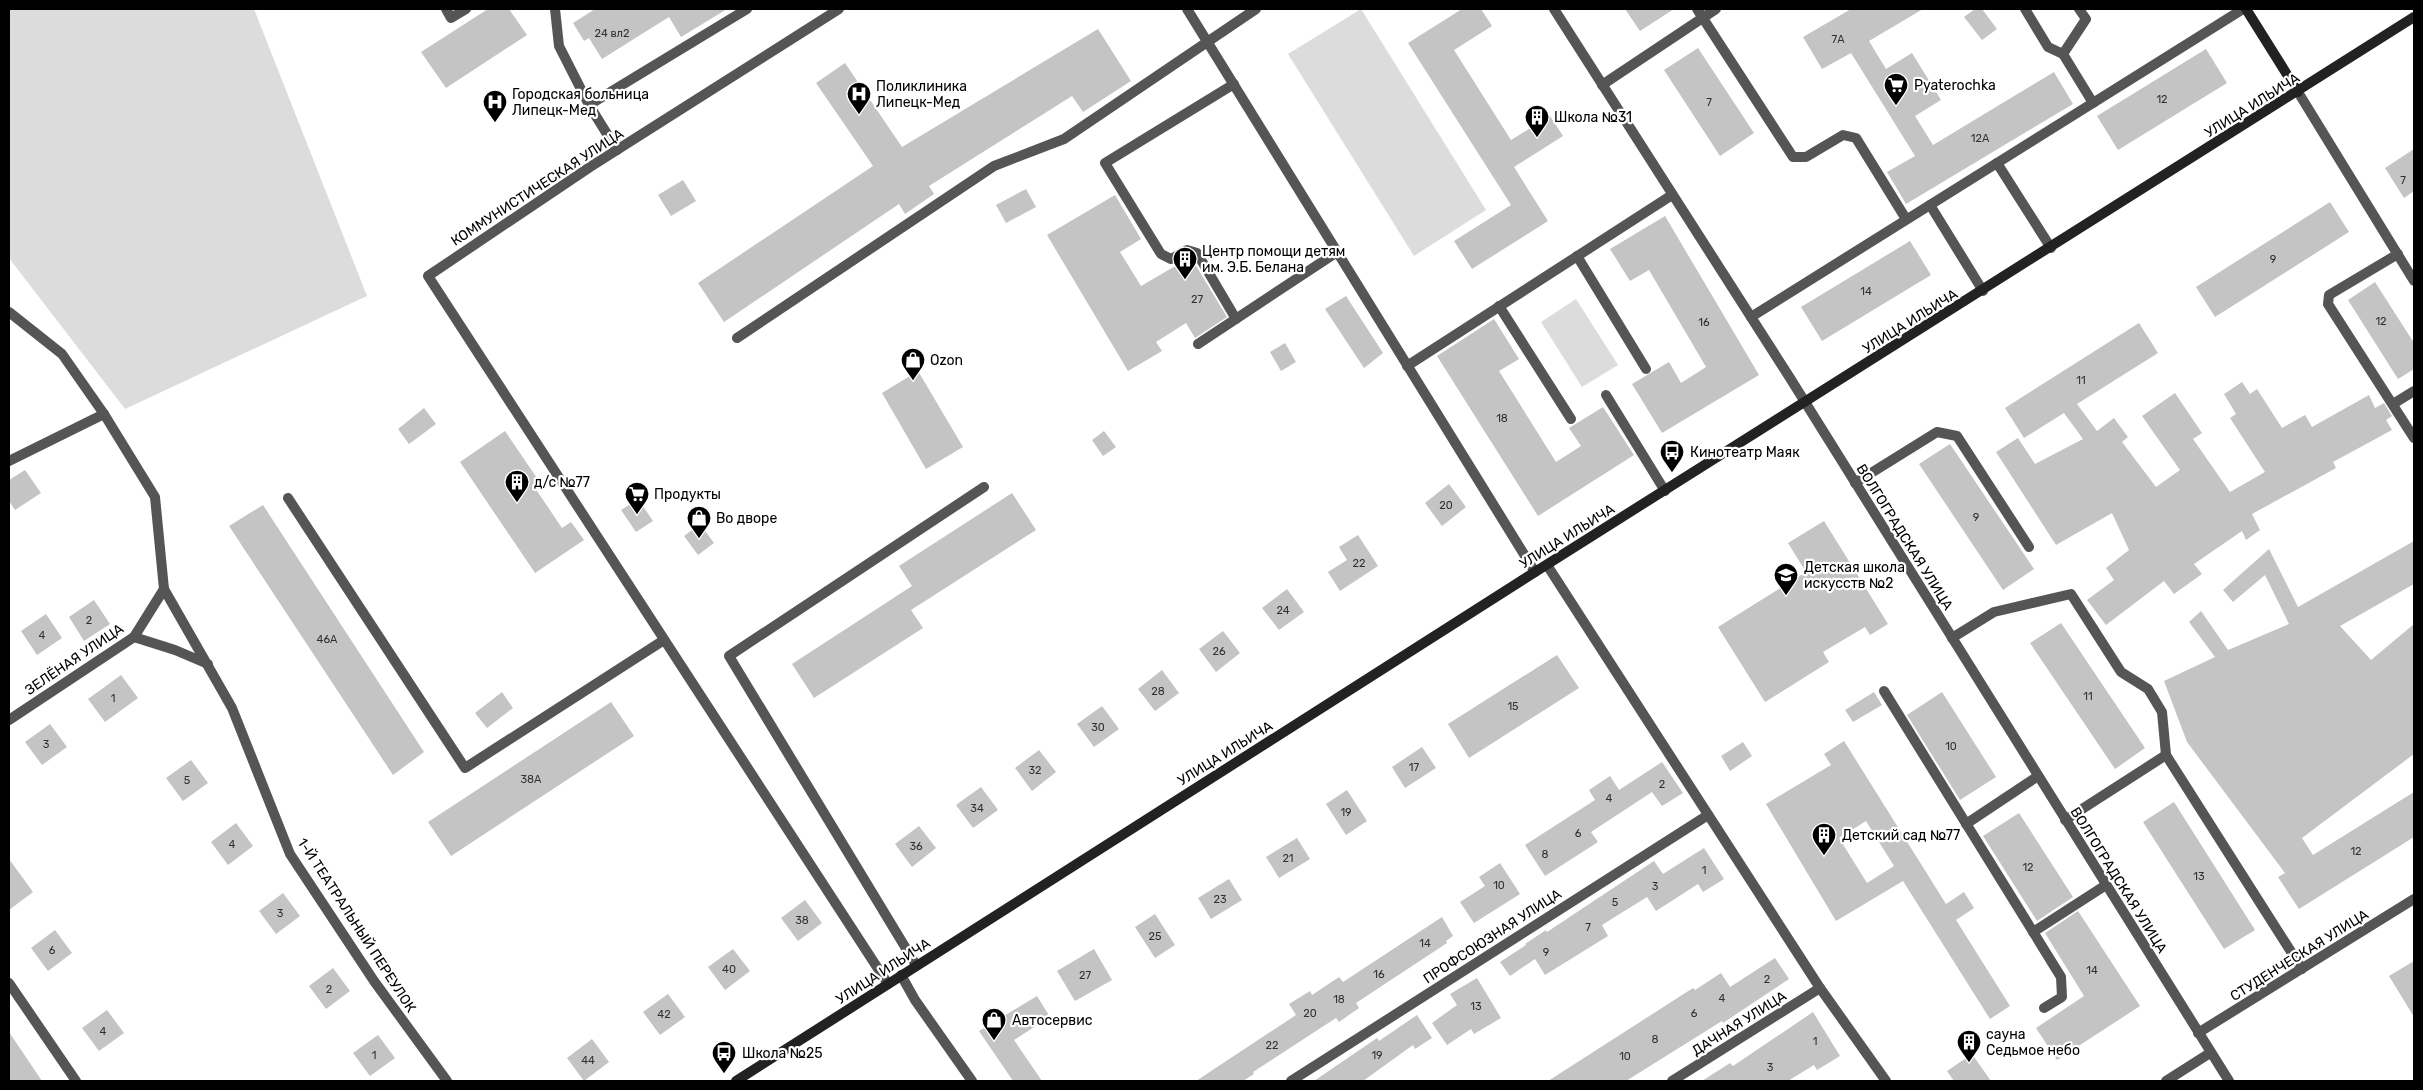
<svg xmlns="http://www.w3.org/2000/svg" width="2423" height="1090" font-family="Rubik,sans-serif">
<rect width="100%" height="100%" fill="#fff"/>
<g fill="#dcdcdc">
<polygon points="9,9 254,9 367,296 125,409 9,258"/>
<polygon points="1361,9 1486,210 1414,256 1288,54"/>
<polygon points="1576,299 1618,365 1582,387 1541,322"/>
</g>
<g fill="#c4c4c4" fill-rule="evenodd">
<polygon points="488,9 509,9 527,35 446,88 421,52"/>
<polygon points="595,9 727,9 681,37 669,17 602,59 589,38 584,41 573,23"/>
<polygon points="1462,9 1481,9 1492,26 1454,50 1511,140 1550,116 1563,136 1514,167 1548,221 1472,269 1454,241 1511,205 1408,43"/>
<polygon points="1625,9 1674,9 1640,31"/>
<polygon points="1851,9 1923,9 1869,41 1886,69 1912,53 1941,100 1915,116 1933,145 2054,72 2073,104 1906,204 1887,172 1915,156 1851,53 1822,69 1803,37"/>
<polygon points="1975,9 1982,9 1997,29 1982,40 1964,17"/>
<polygon points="1098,29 1131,81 1083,112 1072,96 929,186 934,194 905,214 899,204 724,322 698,283 873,166 816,83 845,63 902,147"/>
<polygon points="1698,48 1754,133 1720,156 1664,70"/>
<polygon points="2206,49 2227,83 2118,150 2097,116"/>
<polygon points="2414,149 2414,191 2404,198 2385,168"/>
<polygon points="683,180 696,201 671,216 658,195"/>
<polygon points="1026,189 1036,207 1006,223 996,205"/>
<polygon points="1115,195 1141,239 1120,252 1141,286 1189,258 1192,259 1227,317 1195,338 1186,323 1156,342 1162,351 1128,371 1047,235"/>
<polygon points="2330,202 2349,232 2215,317 2196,287"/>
<polygon points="1665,216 1759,375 1662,433 1632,384 1669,362 1681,383 1706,367 1649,270 1630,281 1610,249"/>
<polygon points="1910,241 1931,275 1822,341 1801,307"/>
<polygon points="2375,282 2414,343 2414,369 2398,379 2348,300"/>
<polygon points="1346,296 1383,353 1364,368 1325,309"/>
<polygon points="1494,319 1519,359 1499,371 1556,462 1581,446 1569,428 1603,407 1634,455 1538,516 1437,356"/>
<polygon points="2139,323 2158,353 2077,404 2097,431 2114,418 2128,437 2122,442 2156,487 2180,470 2142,416 2175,393 2202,433 2193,439 2230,492 2265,472 2230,418 2236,414 2224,394 2242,382 2250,394 2257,389 2282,428 2305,415 2312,427 2369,395 2375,408 2384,403 2392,416 2386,420 2392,430 2333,462 2336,468 2252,514 2260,530 2246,540 2242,531 2194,564 2202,574 2174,594 2164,581 2106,625 2087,600 2114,580 2106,568 2129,550 2112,513 2056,545 1996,452 2018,438 2035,464 2083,439 2064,413 2024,438 2005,408"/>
<polygon points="1285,343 1296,362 1281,371 1270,352"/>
<polygon points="918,371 963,447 926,469 882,393"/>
<polygon points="424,408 436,424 409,444 398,429"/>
<polygon points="505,431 539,481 533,485 562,528 571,522 584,540 535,573 460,462"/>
<polygon points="1104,431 1116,447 1103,456 1092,440"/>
<polygon points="1950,444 2034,569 2003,590 1919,464"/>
<polygon points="25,470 41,493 15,510 9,501 9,480"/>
<polygon points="1449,484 1466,507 1442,526 1425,503"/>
<polygon points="1012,493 1036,530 911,610 923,628 814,698 792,664 912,586 899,566"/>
<polygon points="638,499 653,521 636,532 621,510"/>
<polygon points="263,505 424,752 393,775 229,526"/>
<polygon points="1824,521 1888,624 1870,635 1865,627 1823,652 1829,662 1765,702 1718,627 1806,572 1788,543"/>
<polygon points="700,524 714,543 698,555 684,536"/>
<polygon points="1358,535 1378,566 1340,591 1328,572 1347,560 1339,547"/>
<polygon points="2414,541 2414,584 2340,626 2371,660 2414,624 2414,754 2302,838 2313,855 2414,792 2414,837 2299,909 2278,877 2285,873 2187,742 2164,681 2215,657 2189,622 2201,611 2228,650 2289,624 2265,575 2233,602 2223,590 2269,549 2298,607"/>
<polygon points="1287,589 1304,612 1279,630 1262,608"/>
<polygon points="94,600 110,624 84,641 69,617"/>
<polygon points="46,614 62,638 37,655 21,631"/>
<polygon points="2061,623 2145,748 2115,769 2030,643"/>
<polygon points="1223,631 1240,653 1216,672 1199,649"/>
<polygon points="1557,655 1579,688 1469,758 1448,724"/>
<polygon points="1162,670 1179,693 1155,711 1138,689"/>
<polygon points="121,675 138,698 105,722 88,699"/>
<polygon points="502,692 513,708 487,728 475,713"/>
<polygon points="1874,692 1882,705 1853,722 1845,710"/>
<polygon points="1942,692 1996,777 1960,800 1907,715"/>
<polygon points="611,702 634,736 451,856 428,822"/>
<polygon points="1102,706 1119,729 1094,747 1077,724"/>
<polygon points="50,724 67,747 42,765 25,742"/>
<path d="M 1844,741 L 1946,904 L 1964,892 L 1974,908 L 1956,920 L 2010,1006 L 1990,1019 L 1903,881 L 1836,921 L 1766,804 L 1831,765 L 1824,754 ZM 1866,821 L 1894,866 L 1867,883 L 1839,838 Z"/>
<polygon points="1743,742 1752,756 1730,771 1721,756"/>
<polygon points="1422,747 1436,768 1405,788 1392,767"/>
<polygon points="1039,750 1056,772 1032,791 1015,768"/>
<polygon points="191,760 208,783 183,801 166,778"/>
<polygon points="1662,762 1683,793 1662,806 1652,792 1591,832 1598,842 1545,876 1525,845 1595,800 1589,790 1610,776 1619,790"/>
<polygon points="981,787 998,810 973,828 956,805"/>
<polygon points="1347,790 1367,821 1346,835 1326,804"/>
<polygon points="2174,802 2255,930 2224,949 2143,822"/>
<polygon points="2019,813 2073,897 2037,921 1983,836"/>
<polygon points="236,823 253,846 228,865 211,842"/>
<polygon points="919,826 936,848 912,867 895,844"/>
<polygon points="1297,838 1310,859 1279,878 1266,857"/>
<polygon points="1704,848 1724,879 1703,892 1698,884 1656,911 1647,897 1602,925 1608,936 1545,975 1535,959 1510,976 1500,962 1526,945 1525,944 1546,930 1547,932 1654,861 1663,874"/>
<polygon points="9,859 33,892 9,910"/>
<polygon points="1500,863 1520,894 1474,923 1460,902 1485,886 1479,877"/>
<polygon points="1229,879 1242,900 1211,919 1198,898"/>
<polygon points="283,893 300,916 276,934 259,911"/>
<polygon points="805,900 822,923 798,941 781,918"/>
<polygon points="2078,911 2140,1006 2057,1060 2036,1028 2084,996 2045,933"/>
<polygon points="1155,914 1175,945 1155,958 1135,927"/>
<polygon points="1442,917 1453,936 1446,941 1447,943 1356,1003 1359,1008 1339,1022 1336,1018 1253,1072 1254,1074 1243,1081 1196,1081 1296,1015 1289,1004 1310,991 1312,995 1339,977 1343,982"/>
<polygon points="55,930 72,953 48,971 31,948"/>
<polygon points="733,949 750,971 725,990 708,967"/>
<polygon points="1094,949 1112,980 1075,1001 1057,971"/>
<polygon points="1775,958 1789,979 1723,1023 1722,1021 1626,1081 1548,1081 1693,988 1695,990 1721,973 1730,987"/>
<polygon points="2414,961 2414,1017 2389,976"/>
<polygon points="333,968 350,991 326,1009 309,986"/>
<polygon points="1477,978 1501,1018 1474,1034 1471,1029 1447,1045 1432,1023 1457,1005 1450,994"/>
<polygon points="668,994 685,1017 660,1035 643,1012"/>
<polygon points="1037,996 1050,1017 1014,1040 1042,1081 1013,1081 979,1031"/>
<polygon points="107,1010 124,1033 99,1051 82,1028"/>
<polygon points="1813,1012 1840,1056 1817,1070 1814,1065 1788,1081 1702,1081 1730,1063 1733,1066"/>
<polygon points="1417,1015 1432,1038 1415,1049 1413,1045 1363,1081 1314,1081 1377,1038 1379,1041"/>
<polygon points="9,1032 42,1081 9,1081"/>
<polygon points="378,1035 395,1058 370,1076 353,1053"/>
<polygon points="592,1039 609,1062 584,1081 567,1058"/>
<polygon points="1972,1054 1991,1081 1954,1081 1947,1071"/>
</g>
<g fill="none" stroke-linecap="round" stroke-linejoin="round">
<g stroke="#555" stroke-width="10">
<polyline points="446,9 451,18 466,9"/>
<polyline points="555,9 559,46 589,105 747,9"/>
<polyline points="1697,9 1793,157 1806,157 1843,135 1856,138 1906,219"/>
<polyline points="2025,9 2048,47 2063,54 2093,103"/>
<polyline points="2063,54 2086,19 2079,9"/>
<polyline points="1234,84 1105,163 1161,254 1171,259 1187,250 1197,253 1236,319"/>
<polyline points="1602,85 1716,9"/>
<polyline points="589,105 617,150"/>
<polyline points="1997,163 2051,248"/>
<polyline points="1930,205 1983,291"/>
<polyline points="2398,254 2329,295 2328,304 2414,438"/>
<polyline points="1577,256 1646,369"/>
<polyline points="1499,306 1571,419"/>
<polyline points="1751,317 2243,9"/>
<polyline points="737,338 994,166 1064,139 1256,9"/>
<polyline points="1198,344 1337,252"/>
<polyline points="1407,366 1672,195"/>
<polyline points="1606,395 1665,491"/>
<polyline points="2393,404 2414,391"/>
<polyline points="1855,483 1937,432 1957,436 2029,547"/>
<polyline points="288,498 465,768 664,640"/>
<polyline points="1952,638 1994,612 2071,594 2121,672 2148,689 2162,712 2166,755"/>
<polyline points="1884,691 2061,977 2062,997 2044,1008"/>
<polyline points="2065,820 2166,755 2302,969"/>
<polyline points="1966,824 2038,776"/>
<polyline points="2033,932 2106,885"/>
<polyline points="916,965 729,656 984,487"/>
</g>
<g stroke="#555" stroke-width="10">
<polyline points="839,9 590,167 428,276 888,984"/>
<polyline points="1187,9 1535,572"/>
<polyline points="1554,9 1790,378 2229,1081"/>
<polyline points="2298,92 2414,281"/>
<polyline points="9,312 62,354 104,414 155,497 164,589 232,708 290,854 374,981 447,1081"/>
<polyline points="9,461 104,414"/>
<polyline points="1547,565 1820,988 1886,1081"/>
<polyline points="134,637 175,650 208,664"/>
<polyline points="9,720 134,637 164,589"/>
<polyline points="901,975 915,1000 972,1081"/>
<polyline points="9,983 76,1081"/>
<polyline points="2198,1033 2414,899"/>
<polyline points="1291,1081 1708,815"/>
<polyline points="1672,1081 1820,988"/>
<polyline points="2166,1081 2210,1053"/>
</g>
<g stroke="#222" stroke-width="10">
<polyline points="2246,9 2298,92"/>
<polyline points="736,1081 1535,572 2414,17"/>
</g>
</g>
<defs>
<symbol id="supermarket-pin" viewBox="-11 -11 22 30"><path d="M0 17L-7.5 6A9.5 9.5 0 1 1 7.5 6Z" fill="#000" stroke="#fff"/><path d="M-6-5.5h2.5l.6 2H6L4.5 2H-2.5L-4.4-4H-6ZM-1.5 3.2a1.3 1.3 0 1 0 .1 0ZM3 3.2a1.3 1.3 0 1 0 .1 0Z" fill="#fff"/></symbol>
<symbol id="hospital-pin" viewBox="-11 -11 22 30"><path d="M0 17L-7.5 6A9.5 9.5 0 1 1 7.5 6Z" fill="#000" stroke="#fff"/><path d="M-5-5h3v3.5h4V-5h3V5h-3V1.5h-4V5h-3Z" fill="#fff"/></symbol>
<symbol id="building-pin" viewBox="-11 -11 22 30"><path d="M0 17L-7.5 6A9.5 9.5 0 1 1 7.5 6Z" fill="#000" stroke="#fff"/><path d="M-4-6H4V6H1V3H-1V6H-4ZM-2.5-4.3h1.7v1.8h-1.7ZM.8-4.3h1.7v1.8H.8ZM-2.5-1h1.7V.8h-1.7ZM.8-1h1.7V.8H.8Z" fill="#fff"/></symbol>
<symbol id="shop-pin" viewBox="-11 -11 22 30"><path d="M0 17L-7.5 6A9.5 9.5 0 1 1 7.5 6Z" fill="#000" stroke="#fff"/><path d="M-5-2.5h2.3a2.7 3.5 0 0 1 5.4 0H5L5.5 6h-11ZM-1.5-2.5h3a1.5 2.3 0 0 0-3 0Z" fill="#fff"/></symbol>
<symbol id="bus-pin" viewBox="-11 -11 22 30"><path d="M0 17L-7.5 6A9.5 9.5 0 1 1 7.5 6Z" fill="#000" stroke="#fff"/><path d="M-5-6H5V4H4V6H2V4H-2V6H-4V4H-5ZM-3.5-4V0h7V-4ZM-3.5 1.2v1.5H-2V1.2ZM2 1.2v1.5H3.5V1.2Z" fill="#fff"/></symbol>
<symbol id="school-pin" viewBox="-11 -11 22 30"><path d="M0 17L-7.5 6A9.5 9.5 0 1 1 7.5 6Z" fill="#000" stroke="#fff"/><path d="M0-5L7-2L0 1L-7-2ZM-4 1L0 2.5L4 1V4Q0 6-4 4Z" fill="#fff"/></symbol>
</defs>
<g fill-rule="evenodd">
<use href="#supermarket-pin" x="1882" y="71" width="28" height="38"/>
<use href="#hospital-pin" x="845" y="80" width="28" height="38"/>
<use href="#hospital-pin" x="481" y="88" width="28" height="38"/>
<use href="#building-pin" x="1523" y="103" width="28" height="38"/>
<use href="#building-pin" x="1171" y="245" width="28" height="38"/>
<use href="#shop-pin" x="899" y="346" width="28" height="38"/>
<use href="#bus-pin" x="1658" y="438" width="28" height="38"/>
<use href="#building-pin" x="503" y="468" width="28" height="38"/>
<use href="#supermarket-pin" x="623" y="480" width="28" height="38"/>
<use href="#shop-pin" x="685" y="504" width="28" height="38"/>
<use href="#school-pin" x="1772" y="561" width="28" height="38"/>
<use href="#building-pin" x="1810" y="821" width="28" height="38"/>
<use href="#shop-pin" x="980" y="1006" width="28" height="38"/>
<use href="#building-pin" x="1955" y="1028" width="28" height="38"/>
<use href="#bus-pin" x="710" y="1039" width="28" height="38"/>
</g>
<g text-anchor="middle" stroke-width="4.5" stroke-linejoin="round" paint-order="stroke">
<g font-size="11" fill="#313131">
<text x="612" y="37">24 вл2</text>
<text x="1838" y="43">7А</text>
<text x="2162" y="103">12</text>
<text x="1709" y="106">7</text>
<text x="1980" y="142">12А</text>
<text x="2403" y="184">7</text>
<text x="2273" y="263">9</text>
<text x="1866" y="295">14</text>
<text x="1197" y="303">27</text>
<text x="2381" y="325">12</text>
<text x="1704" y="326">16</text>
<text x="2081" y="384">11</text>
<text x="1502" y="422">18</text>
<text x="1446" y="509">20</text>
<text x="1976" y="521">9</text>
<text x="1359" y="567">22</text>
<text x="1283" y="614">24</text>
<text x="89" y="624">2</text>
<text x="42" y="639">4</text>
<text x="327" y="643">46А</text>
<text x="1219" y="655">26</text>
<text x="1158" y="695">28</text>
<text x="2088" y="700">11</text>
<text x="113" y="702">1</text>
<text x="1513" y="710">15</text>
<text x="1098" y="731">30</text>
<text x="46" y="748">3</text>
<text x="1951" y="750">10</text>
<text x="1414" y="771">17</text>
<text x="1035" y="774">32</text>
<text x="531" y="783">38А</text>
<text x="187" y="784">5</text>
<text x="1662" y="788">2</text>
<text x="1609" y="802">4</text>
<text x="977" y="812">34</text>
<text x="1346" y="816">19</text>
<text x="1578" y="837">6</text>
<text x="232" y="848">4</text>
<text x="916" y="850">36</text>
<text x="2356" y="855">12</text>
<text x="1545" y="858">8</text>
<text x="1288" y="862">21</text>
<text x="2028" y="871">12</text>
<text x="1704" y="874">1</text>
<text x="2199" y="880">13</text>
<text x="1499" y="889">10</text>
<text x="1655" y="890">3</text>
<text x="1220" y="903">23</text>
<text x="1615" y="906">5</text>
<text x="280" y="917">3</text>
<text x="802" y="924">38</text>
<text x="1588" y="931">7</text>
<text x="1155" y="940">25</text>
<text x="1425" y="947">14</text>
<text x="52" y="954">6</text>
<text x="1546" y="956">9</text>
<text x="729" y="973">40</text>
<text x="2092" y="974">14</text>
<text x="1379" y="978">16</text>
<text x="1085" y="979">27</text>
<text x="1767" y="983">2</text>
<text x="329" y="993">2</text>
<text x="1722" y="1002">4</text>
<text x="1339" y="1003">18</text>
<text x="1476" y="1010">13</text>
<text x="1310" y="1017">20</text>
<text x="1694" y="1017">6</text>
<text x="664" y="1018">42</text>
<text x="103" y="1035">4</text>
<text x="1655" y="1043">8</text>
<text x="1815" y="1045">1</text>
<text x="1272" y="1049">22</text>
<text x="374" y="1059">1</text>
<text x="1377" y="1059">19</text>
<text x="1625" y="1060">10</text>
<text x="588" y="1064">44</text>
<text x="1770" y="1071">3</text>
</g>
<g font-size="14" fill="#000" stroke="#fff" text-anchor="start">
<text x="1914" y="90">Pyaterochka</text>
<text x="876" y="91">Поликлиника<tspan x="876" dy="16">Липецк-Мед</tspan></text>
<text x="512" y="99">Городская больница<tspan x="512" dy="16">Липецк-Мед</tspan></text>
<text x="1554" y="122">Школа №31</text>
<text x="1202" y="256">Центр помощи детям<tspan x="1202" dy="16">им. Э.Б. Белана</tspan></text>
<text x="930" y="365">Ozon</text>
<text x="1690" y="457">Кинотеатр Маяк</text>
<text x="534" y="487">д/с №77</text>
<text x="654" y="499">Продукты</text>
<text x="716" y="523">Во дворе</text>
<text x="1804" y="572">Детская школа<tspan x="1804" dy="16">искусств №2</tspan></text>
<text x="1842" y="840">Детский сад №77</text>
<text x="1012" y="1025">Автосервис</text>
<text x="1986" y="1039">сауна<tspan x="1986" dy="16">Седьмое небо</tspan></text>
<text x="742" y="1058">Школа №25</text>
</g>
<g font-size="14" fill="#000" stroke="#fff">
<text transform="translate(2252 105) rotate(-32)" y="5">УЛИЦА ИЛЬИЧА</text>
<text transform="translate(537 187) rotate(-33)" y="5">КОММУНИСТИЧЕСКАЯ УЛИЦА</text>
<text transform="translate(1910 321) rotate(-32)" y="5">УЛИЦА ИЛЬИЧА</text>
<text transform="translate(1567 536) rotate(-32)" y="5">УЛИЦА ИЛЬИЧА</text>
<text transform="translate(1905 537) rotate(58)" y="5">ВОЛГОГРАДСКАЯ УЛИЦА</text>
<text transform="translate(74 659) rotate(-34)" y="5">ЗЕЛЁНАЯ УЛИЦА</text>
<text transform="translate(1225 753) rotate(-32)" y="5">УЛИЦА ИЛЬИЧА</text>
<text transform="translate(2119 880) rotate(58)" y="5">ВОЛГОГРАДСКАЯ УЛИЦА</text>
<text transform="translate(357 925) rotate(57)" y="5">1-Й ТЕАТРАЛЬНЫЙ ПЕРЕУЛОК</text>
<text transform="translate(1492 936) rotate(-33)" y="5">ПРОФСОЮЗНАЯ УЛИЦА</text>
<text transform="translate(2299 955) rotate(-32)" y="5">СТУДЕНЧЕСКАЯ УЛИЦА</text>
<text transform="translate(883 971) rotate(-33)" y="5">УЛИЦА ИЛЬИЧА</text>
<text transform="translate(1739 1023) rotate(-32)" y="5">ДАЧНАЯ УЛИЦА</text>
</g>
</g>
<rect width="2423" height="1090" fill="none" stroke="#000000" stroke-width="20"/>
</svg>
